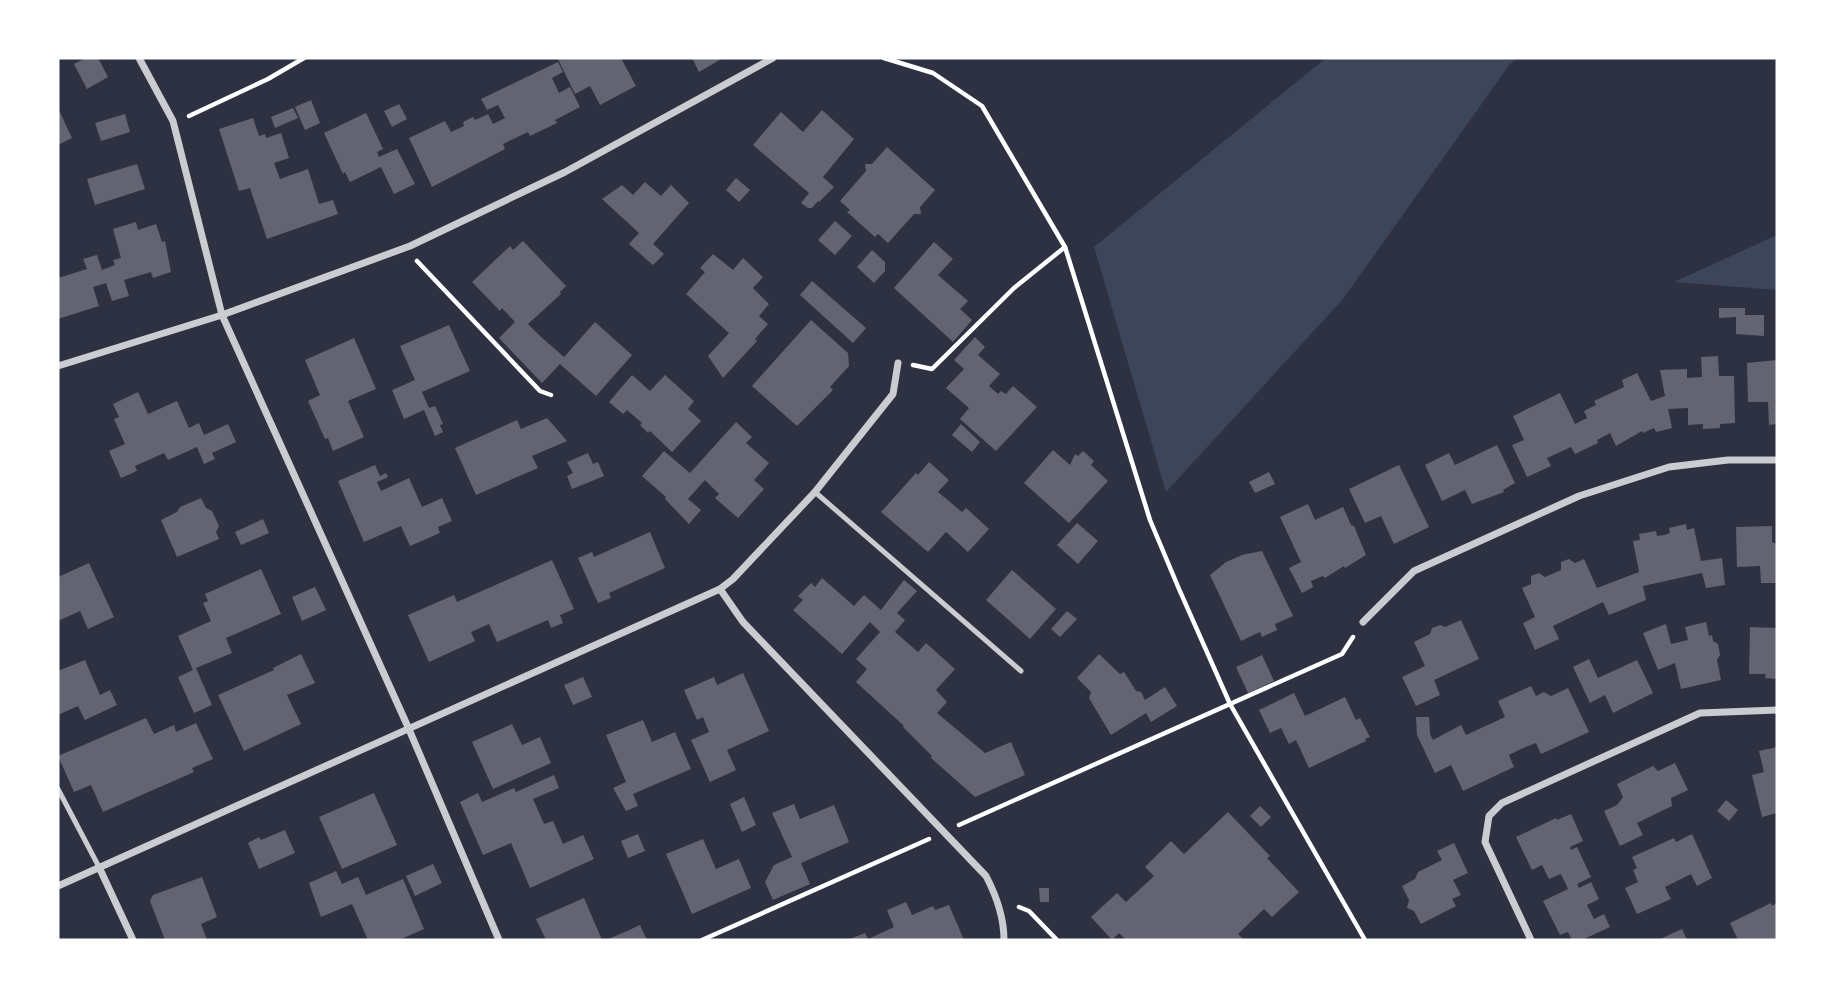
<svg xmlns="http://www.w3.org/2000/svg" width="1835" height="998" font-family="'Varela Round',sans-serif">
<rect width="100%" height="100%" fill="#2d3142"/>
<g fill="#3c4559">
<polygon points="1326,58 1518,58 1510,64 1343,299 1166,492 1094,247"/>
<polygon points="1777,235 1777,290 1674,282"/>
</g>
<g fill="#626471">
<polygon points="86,58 98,58 108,77 87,89 74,64"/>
<polygon points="561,58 621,58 636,86 600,105 590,86 575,94 558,59"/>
<polygon points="692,58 723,58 699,72"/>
<polygon points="558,62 563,72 552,78 559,93 570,87 580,107 555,120 557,123 530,136 528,132 503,144 505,149 432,187 409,138 445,121 451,132 464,126 463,122 473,117 475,120 488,114 493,124 505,118 498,105 487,110 481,99"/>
<polygon points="311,100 320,123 305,130 295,107"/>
<polygon points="399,104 407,119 392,127 384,111"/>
<polygon points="58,108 72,138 58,145"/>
<polygon points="293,108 298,118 275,128 271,117"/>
<polygon points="822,110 854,139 823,177 834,187 819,202 818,201 812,208 808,208 801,203 809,193 753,145 781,112 803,132"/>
<polygon points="366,113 383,149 377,152 379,157 397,149 415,184 394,194 381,167 350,182 345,172 343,174 324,133"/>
<polygon points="125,114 130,132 101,141 95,123"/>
<polygon points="253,118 259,136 265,134 266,138 281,133 289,158 274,163 280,179 308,169 319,204 333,200 338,214 267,239 250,188 239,191 219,129"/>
<polygon points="887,147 935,190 920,207 921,214 914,214 888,243 878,234 875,237 847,212 850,210 840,201 866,171 865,164 872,164"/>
<polygon points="137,164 145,189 95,205 87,179"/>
<polygon points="736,178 750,190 739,202 726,190"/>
<polygon points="645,182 661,196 671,185 689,203 653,244 664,254 653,265 629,244 639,233 602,199 622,185 633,195"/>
<polygon points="835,221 852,236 835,255 818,240"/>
<polygon points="136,222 138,230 156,224 162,242 165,241 171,272 153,278 151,272 124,280 129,296 112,301 106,283 93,287 99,306 58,319 58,278 87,269 83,259 97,255 102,270 115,265 113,260 121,258 113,229"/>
<polygon points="523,241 566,286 560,292 561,294 528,324 540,336 564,357 595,322 632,355 596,396 560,364 542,383 499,338 515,322 502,308 500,311 472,282 510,246 513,250"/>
<polygon points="934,242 953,259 938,275 968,301 960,309 972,320 953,342 894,288"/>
<polygon points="872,250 885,262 885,271 874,283 857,267"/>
<polygon points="713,254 733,270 743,258 763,277 753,288 769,304 759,316 768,324 755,339 757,341 723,378 708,356 729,333 686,294 705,272 700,268"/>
<polygon points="812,281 866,328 853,343 800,295"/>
<polygon points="1719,308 1745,308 1745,315 1764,315 1764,336 1736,334 1736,317 1719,318"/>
<polygon points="811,320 848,353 849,366 830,387 833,390 797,426 752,386"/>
<polygon points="449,325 470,371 422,392 429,408 435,406 443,424 440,425 443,432 435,436 424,410 404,419 392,390 415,380 400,346"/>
<polygon points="975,337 985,347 978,355 1000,374 989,386 998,394 1001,391 1006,394 1013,386 1037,407 996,451 960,419 969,408 946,388 964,369 954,360"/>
<polygon points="354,338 376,389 348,401 364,437 333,451 328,438 325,439 308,401 320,395 305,360"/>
<polygon points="1718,356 1719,376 1734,376 1735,423 1720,424 1720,428 1703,429 1703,424 1688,425 1688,408 1668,409 1672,428 1656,432 1654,428 1643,433 1642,431 1616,446 1610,433 1597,440 1598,443 1575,454 1571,447 1547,458 1551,466 1527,477 1512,445 1524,440 1513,416 1560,393 1575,424 1587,418 1584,411 1596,405 1594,401 1624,387 1622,380 1637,373 1651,401 1665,396 1660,370 1687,369 1687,378 1702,377 1701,357"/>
<polygon points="1777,360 1777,424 1769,425 1768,402 1748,402 1747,363"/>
<polygon points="632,375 650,391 665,375 694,401 688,409 701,421 672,452 650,431 648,433 640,425 642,423 627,410 623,414 609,402"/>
<polygon points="138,392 148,414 177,401 189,428 199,423 204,435 228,424 236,442 212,453 215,459 204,464 197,447 168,460 164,453 135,466 137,471 121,478 109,451 125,444 114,419 119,417 113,404"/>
<polygon points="547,418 567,441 532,456 538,468 476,495 455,448 517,420 521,429"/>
<polygon points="736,422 752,437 746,443 769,463 754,480 764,489 738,518 715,498 719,494 705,480 688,499 701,510 689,524 665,499 666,497 642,476 664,451 690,473"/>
<polygon points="961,424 980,442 972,452 952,435"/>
<polygon points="1497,445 1515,483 1503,490 1504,492 1472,504 1465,490 1442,501 1425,465 1449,453 1455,465"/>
<polygon points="1053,450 1070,465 1075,454 1078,456 1083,451 1094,461 1091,465 1108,481 1069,523 1024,483"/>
<polygon points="588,453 593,464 598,462 604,476 572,489 567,476 573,473 567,462"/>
<polygon points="929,462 949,480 938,492 962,512 966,508 989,529 968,552 946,532 928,552 881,512 916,473 918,475"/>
<polygon points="375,465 380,476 386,473 388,477 377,482 381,491 409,478 422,507 442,498 452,521 438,527 440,533 410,546 401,526 364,542 338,481"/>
<polygon points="1399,465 1429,527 1394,544 1381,516 1365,523 1349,489"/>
<polygon points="1269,472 1275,484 1255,493 1249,482"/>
<polygon points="201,498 206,508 212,511 219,526 216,532 219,539 177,557 161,520 177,512 180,507"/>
<polygon points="1308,504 1315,520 1343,507 1351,525 1354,526 1366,555 1345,568 1344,566 1325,578 1323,576 1311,581 1313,587 1302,593 1289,568 1301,562 1280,517"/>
<polygon points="263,519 269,533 241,545 235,532"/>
<polygon points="1077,523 1098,541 1078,564 1057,545"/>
<polygon points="1686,524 1687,530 1694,528 1701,561 1722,558 1725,585 1706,588 1702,573 1643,586 1646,600 1609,615 1603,602 1553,626 1559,639 1535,650 1523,623 1535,617 1522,588 1531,584 1531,576 1539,573 1545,577 1561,570 1561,562 1569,559 1575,563 1584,559 1597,588 1639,572 1633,541 1640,540 1639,534 1656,531 1657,536 1664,535 1670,533 1669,528"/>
<polygon points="1772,526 1772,542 1777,544 1777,583 1761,583 1760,566 1737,567 1736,527"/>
<polygon points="650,532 665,568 609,593 611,598 598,603 578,558 592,552 594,557"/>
<polygon points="1262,551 1293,616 1275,624 1277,630 1262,637 1260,632 1241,641 1210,575 1226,562 1242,555"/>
<polygon points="552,560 574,609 560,615 563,623 551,628 548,620 497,642 489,624 471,632 475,641 429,662 408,615 454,595 457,602"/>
<polygon points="89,563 114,617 88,629 80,611 58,621 58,577"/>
<polygon points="261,569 281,614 226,638 232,653 196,668 212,705 194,713 178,677 193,670 178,636 211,621 203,603 208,601 205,594"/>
<polygon points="1012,570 1056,609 1030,639 986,600"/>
<polygon points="822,578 854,606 864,595 881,610 904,580 917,591 897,613 905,620 895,632 918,652 926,643 955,669 936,690 947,702 937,713 985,753 1011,742 1025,775 975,797 931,758 932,756 903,727 904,726 856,682 867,669 856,659 880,632 870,622 842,654 793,610 803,600 798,596 811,583 815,587"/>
<polygon points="315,587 326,610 302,621 292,597"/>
<polygon points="1067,611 1077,619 1060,637 1051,629"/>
<polygon points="1461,620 1479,659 1434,680 1440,695 1416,706 1402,677 1425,666 1414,642 1430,634 1432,628 1440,625 1445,627"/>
<polygon points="1706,622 1709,636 1712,635 1713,641 1718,644 1720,655 1717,660 1721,680 1681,689 1675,663 1658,670 1643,633 1666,624 1671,644 1688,640 1685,627"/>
<polygon points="1750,627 1777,628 1777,679 1765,678 1766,674 1749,674"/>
<polygon points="301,654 315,683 287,695 301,724 244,751 218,695 274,670 273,668"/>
<polygon points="1099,654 1120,674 1124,672 1136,691 1141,692 1145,700 1165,687 1177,706 1151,722 1146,713 1111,735 1089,698 1091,692 1077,678"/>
<polygon points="1262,655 1274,681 1248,693 1236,667"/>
<polygon points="1589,659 1598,678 1637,660 1653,693 1613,713 1605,695 1590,703 1573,667"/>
<polygon points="85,660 100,695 110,690 117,705 85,720 78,706 58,715 58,671"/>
<polygon points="743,673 769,731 727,750 736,770 710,782 691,740 709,732 703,717 697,720 684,690 714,677 717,685"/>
<polygon points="583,677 592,697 573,705 564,685"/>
<polygon points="1531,686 1536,696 1544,692 1551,696 1568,688 1589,732 1541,754 1536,743 1521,749 1509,755 1514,767 1463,791 1451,765 1435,773 1417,735 1416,717 1429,717 1430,734 1433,740 1461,725 1466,735 1505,717 1498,701"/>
<polygon points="1294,693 1305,716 1345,697 1356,720 1360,718 1370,737 1365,739 1366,741 1309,768 1296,740 1289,744 1281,728 1270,733 1259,710"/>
<polygon points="146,718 154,734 174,725 176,732 196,723 213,759 192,768 194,772 103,812 91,785 74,792 58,756"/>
<polygon points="643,720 652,742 675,732 691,769 633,794 638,806 626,811 613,788 626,782 606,735"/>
<polygon points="512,724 522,745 540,737 551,763 493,789 472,742"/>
<polygon points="1777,747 1777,813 1762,817 1752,775 1764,772 1759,751"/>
<polygon points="1675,763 1688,790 1671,798 1672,806 1637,823 1643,835 1620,846 1604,811 1617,805 1623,797 1617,784 1653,766 1658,771"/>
<polygon points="554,775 559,788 533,799 544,824 553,821 563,844 583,835 594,859 530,888 511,843 483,855 460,802 478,793 482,802 514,788 516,792"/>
<polygon points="374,793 397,845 342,869 319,817"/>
<polygon points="744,797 756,825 742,832 730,804"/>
<polygon points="1726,800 1738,810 1729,821 1717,811"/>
<polygon points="794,804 800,819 834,805 849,842 801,863 810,884 773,900 765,882 774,865 792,857 772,813"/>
<polygon points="1260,806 1271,817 1261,827 1250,816"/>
<polygon points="1228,812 1270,856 1267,858 1299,892 1272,917 1264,909 1238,934 1244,940 1126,940 1119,933 1112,940 1091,917 1117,893 1126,902 1154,876 1145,867 1171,841 1184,854"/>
<polygon points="1571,814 1583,841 1570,847 1571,850 1577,847 1591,877 1577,884 1579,888 1591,882 1599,899 1587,905 1594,919 1604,914 1610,927 1582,940 1572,940 1568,932 1560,935 1543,901 1568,889 1561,874 1549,879 1542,865 1532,870 1516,837 1556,818 1557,820"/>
<polygon points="285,830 295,853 259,869 248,843 259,837 261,840"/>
<polygon points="638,834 645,851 628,858 621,841"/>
<polygon points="1692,834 1712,878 1697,886 1691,874 1665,887 1671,899 1637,914 1625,888 1638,882 1633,870 1637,868 1632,857 1674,838 1676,842"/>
<polygon points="703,839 716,869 739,859 751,888 692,914 666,854"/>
<polygon points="1454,843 1468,873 1453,880 1461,895 1452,899 1456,906 1421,924 1414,911 1407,908 1409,900 1402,886 1415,879 1418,872 1442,860 1437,851"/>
<polygon points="433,864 442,883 415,896 406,876"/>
<polygon points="336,871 342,884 358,877 366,895 403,879 424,929 399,940 368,940 352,904 321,917 309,883"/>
<polygon points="202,877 217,917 201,924 207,940 165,940 150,901 153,895"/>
<polygon points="1039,888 1049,888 1049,902 1040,902"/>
<polygon points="584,898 602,940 546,940 536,919"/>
<polygon points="906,902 912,915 933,906 935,910 949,905 964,940 847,940 865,933 868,939 894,927 887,910"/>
<polygon points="1771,903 1772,906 1777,903 1777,940 1738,940 1730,923"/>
<polygon points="640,925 647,940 606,940 627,931"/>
<polygon points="1682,929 1687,940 1658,940"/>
</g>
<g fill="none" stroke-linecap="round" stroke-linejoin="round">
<g stroke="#fff" stroke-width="4.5">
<polyline points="884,58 933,73 982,106 1065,247"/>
<polyline points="189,116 268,79 304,58"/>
<polyline points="417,261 540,391 551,395"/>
<polyline points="913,365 932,369 1014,288 1065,247 1150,520 1179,589 1230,704 1365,940"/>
<polyline points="959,825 1342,654 1353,637"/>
<polyline points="1019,907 1029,911 1057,940"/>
<polyline points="702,940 929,839"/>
</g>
<g stroke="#caccd0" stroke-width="5">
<polyline points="815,492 1021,671"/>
<polyline points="58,789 99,867"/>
</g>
<g stroke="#caccd0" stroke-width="7">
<polyline points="139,58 173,121 222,315 408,727 499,940"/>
<polyline points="58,366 222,315 410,246 565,172 773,58"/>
<path d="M 720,589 L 743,622 L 986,876 C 997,897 1004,917 1004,940"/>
<polyline points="1363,622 1414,571 1579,496 1669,467 1728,460 1777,460"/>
<polyline points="99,867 133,940"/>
<polyline points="58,886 720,589 733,579 815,492 893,394 898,363"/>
<polyline points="1531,940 1485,842 1489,816 1502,803 1700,713 1777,710"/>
</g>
</g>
<rect width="1835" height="998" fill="none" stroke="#ffffff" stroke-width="119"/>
</svg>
